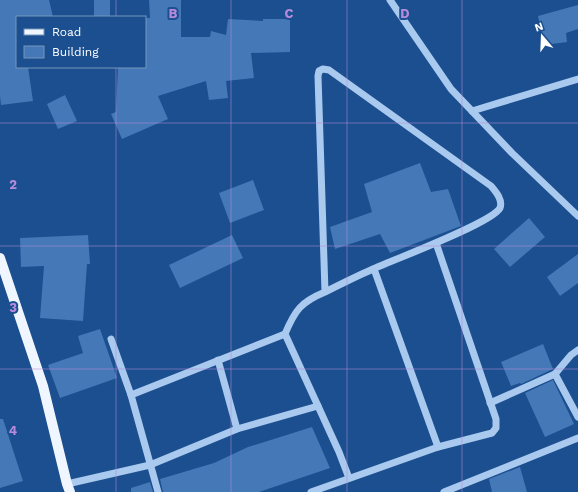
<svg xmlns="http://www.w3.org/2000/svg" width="578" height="492" font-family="'Work Sans',sans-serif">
<rect width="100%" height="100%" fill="#1b4f8f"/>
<g fill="#4478b7">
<polygon points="0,0 49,0 53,17 17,17 17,67 28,67 33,101 1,105 0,96"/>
<rect x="94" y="0" width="16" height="17"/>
<polygon points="149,0 181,0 181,37 210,37 211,31 226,35 228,19 263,21 263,19 290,19 290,52 251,53 254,78 226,81 228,98 209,100 206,81 158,96 168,119 122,139 111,114 116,112 118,67 145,67 145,18 150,18"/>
<polygon points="578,5 578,29 566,33 567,42 544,45 538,16"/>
<polygon points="65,95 77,121 58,129 47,104"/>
<polygon points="420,163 431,192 448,189 461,226 390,253 380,234 335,249 330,227 372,212 364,184"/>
<polygon points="253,180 264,210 230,223 219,193"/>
<polygon points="529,218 545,237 510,267 494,249"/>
<polygon points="88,235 90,264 87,264 83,321 40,318 44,266 21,267 20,238"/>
<polygon points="232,235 243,258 180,288 169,265"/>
<polygon points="578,254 578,283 560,296 547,277"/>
<polygon points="100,329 117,378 60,398 48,365 83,353 78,336"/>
<polygon points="543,344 553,369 521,384 520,383 511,386 501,362"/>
<polygon points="553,380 574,424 545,437 525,393"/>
<polygon points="0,419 3,419 23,481 0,488"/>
<polygon points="312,427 330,468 259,492 163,492 160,479 214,463 248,447"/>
<polygon points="520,467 527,492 492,492 489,479"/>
<polygon points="150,482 153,492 131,492 131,488"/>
</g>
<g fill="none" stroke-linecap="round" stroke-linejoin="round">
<g stroke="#a9c9ee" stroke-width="7">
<polyline points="390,0 451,89 512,153 578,216"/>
<polyline points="472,111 578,79"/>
<polyline points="374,269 438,447"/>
<polyline points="111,339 131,395 158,492"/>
<polyline points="578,350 571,355 555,374 578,417"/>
<polyline points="218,360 237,429"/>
<polyline points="131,395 285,334"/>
<polyline points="490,403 555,374"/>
<polyline points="318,406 339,452 349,478"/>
<path d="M 67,484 L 150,465 L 237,429 L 318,406 L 285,334 C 295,310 301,302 325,292 C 341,284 357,276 373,269 C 393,260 492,223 500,208 C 503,200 496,192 491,186 L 329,70 L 323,69 L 319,71 L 318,76 L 325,292"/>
<polyline points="311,492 438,447 492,433 496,428 496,419 436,243"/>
<polyline points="444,492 578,438"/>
</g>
<polyline stroke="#f0f6ff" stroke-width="10" points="0,258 43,386 67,484 70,492"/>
</g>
<path fill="none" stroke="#b68bdc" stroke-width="1" stroke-opacity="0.55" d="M 116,0 L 116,17M 231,0 L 231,492M 347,0 L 347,492M 462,0 L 462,492M 116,67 L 116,492M 0,123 L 578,123M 0,246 L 578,246M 0,369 L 578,369"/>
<g font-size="13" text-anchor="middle" font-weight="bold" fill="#b68bdc" stroke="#1b4f8f" stroke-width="4" stroke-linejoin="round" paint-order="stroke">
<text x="173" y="18">B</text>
<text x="289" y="18">C</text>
<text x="405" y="18">D</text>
<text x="13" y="189">2</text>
<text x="13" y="312">3</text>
<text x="13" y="435">4</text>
</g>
<rect x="16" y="16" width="130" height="52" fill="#1b4f8f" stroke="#7695bc"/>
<rect x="24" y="29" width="20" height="6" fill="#f0f6ff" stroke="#7695bc"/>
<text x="52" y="36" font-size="12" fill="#ffffff">Road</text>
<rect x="24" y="46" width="20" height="12" fill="#4478b7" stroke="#7695bc"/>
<text x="52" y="56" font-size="12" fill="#ffffff">Building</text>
<g transform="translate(542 36) rotate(341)" stroke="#1b4f8f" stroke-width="3" paint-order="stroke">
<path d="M0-3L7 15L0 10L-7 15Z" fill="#ffffff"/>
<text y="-6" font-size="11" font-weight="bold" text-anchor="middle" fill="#ffffff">N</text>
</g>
</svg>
